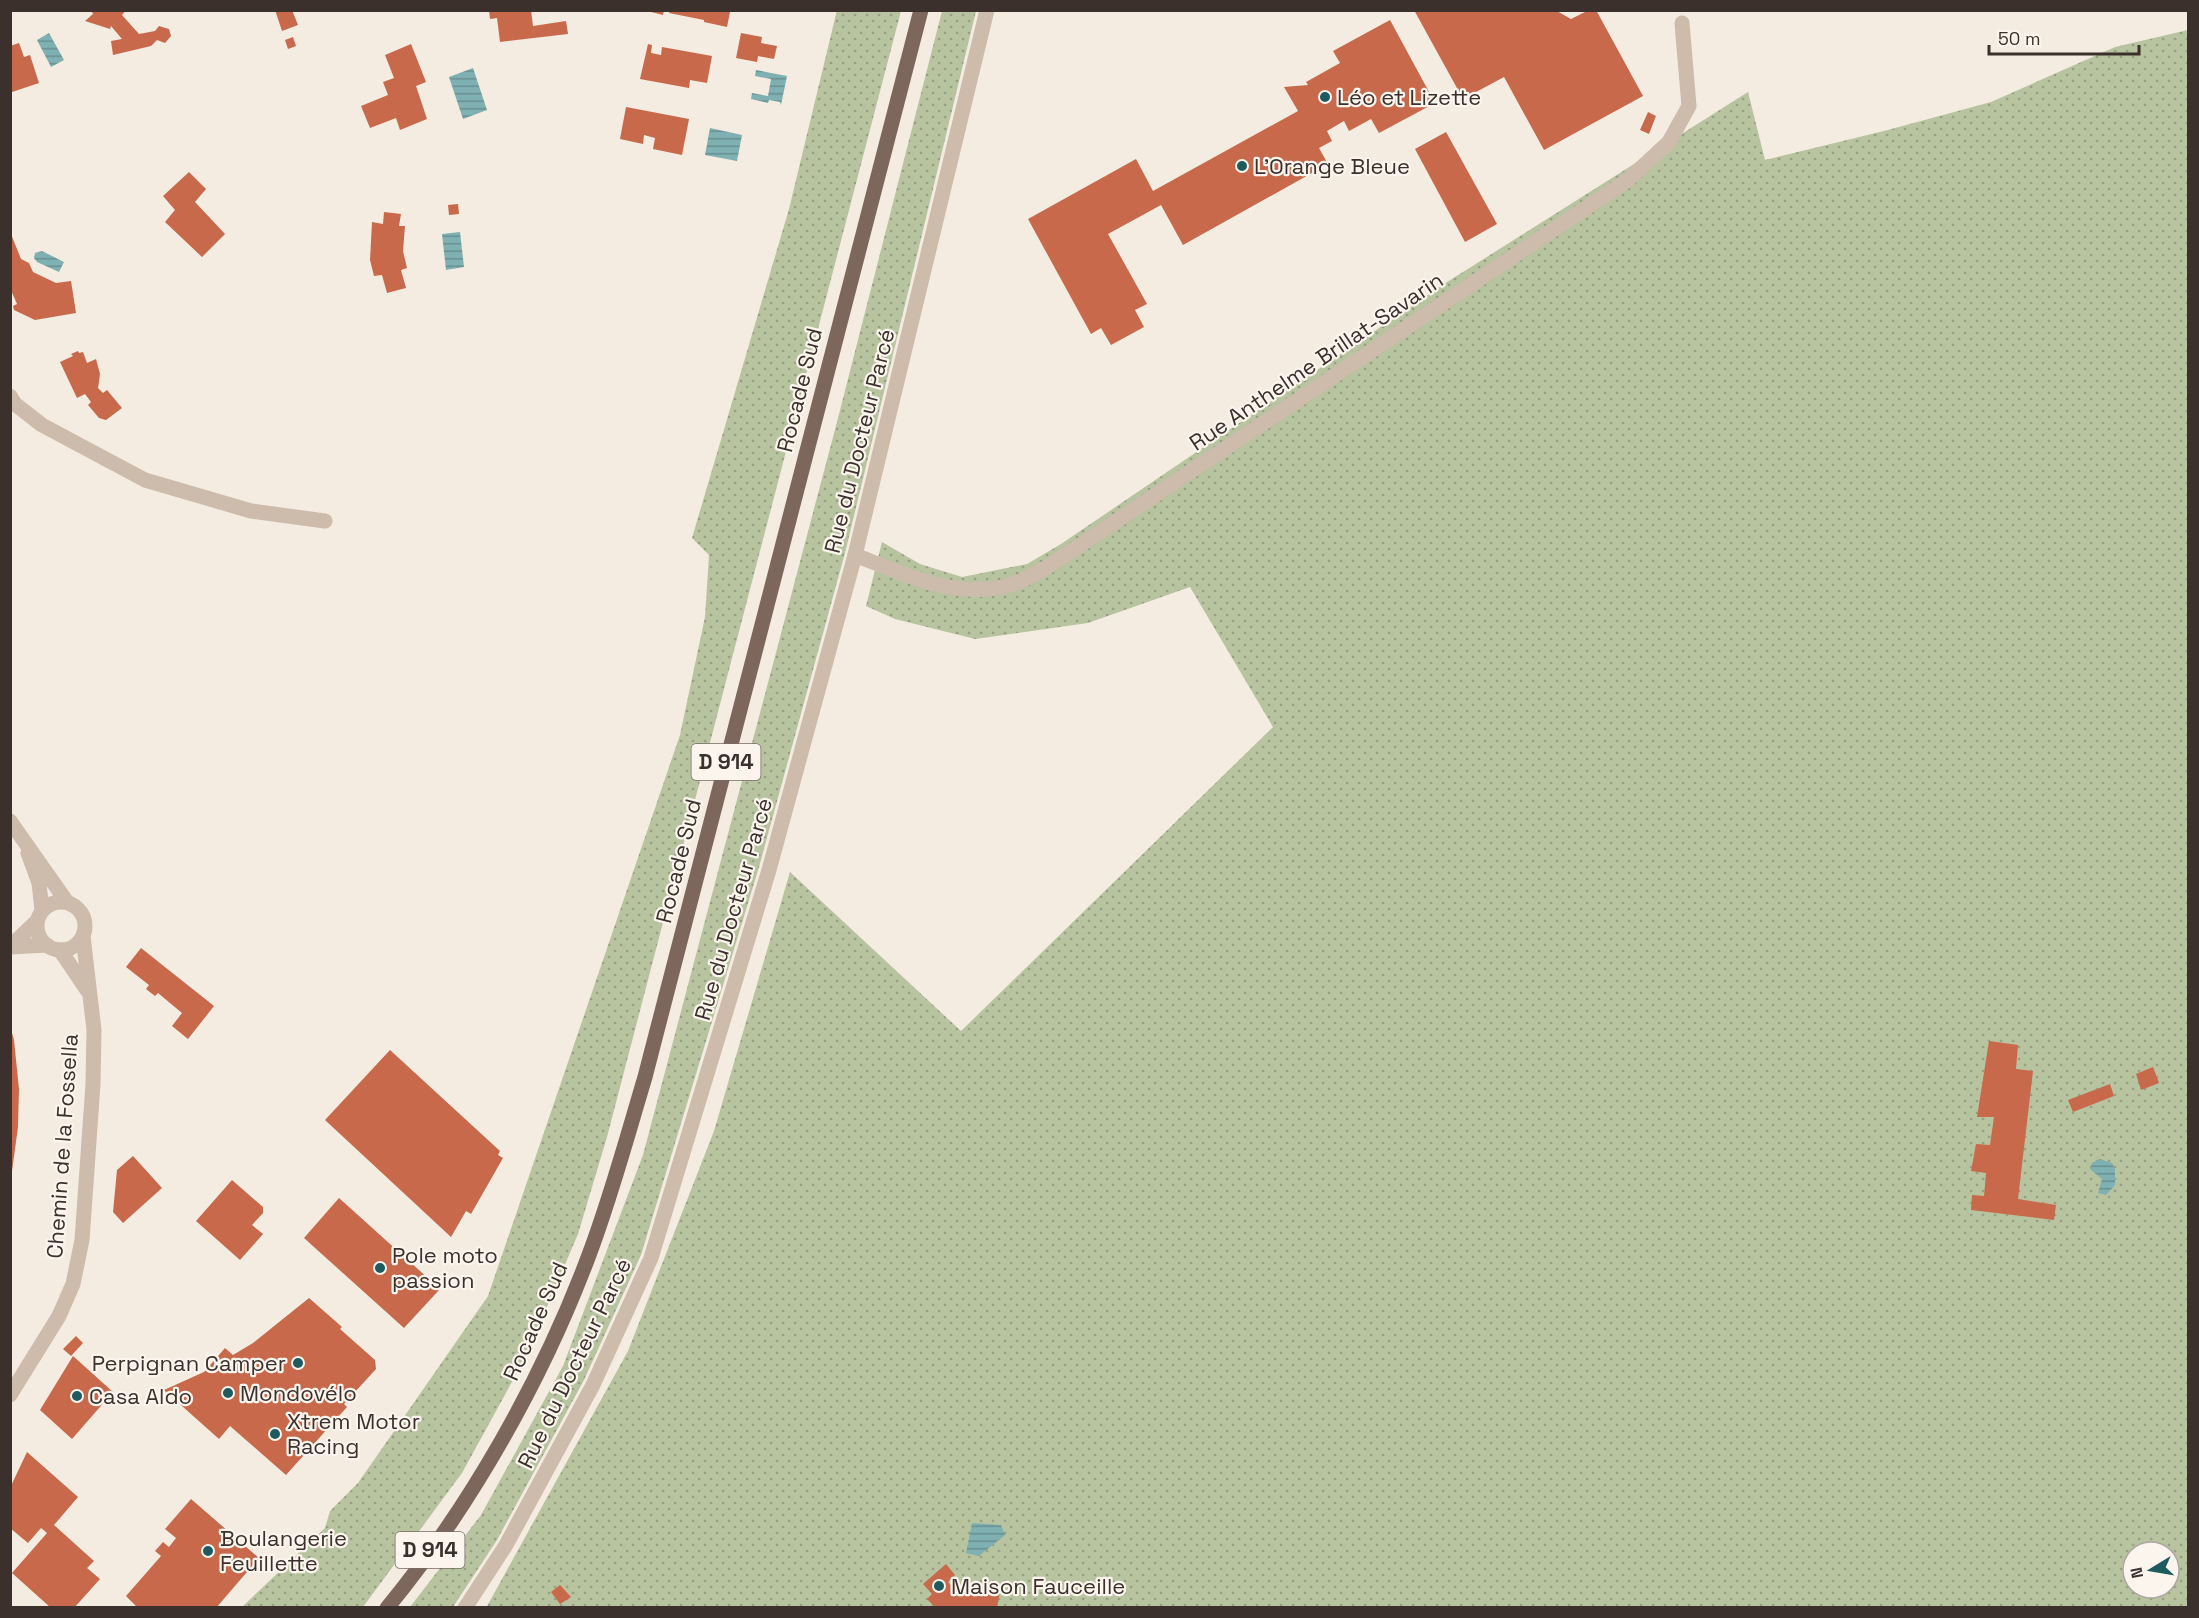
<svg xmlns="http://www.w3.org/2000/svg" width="2199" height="1618" font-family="'Space Grotesk',sans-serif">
<defs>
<pattern id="grass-dots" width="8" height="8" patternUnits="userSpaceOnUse" patternTransform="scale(1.5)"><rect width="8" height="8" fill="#b8c4a0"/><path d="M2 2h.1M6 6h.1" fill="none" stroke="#97a083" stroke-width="1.8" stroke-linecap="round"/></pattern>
<pattern id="water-rules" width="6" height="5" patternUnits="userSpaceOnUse" patternTransform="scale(1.5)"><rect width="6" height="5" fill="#7fb0b2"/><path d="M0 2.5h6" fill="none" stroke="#699091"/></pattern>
</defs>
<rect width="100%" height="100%" fill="#f4ebe1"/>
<g fill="url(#grass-dots)" fill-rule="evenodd">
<polygon points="837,10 901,11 607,1137 578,1234 525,1358 462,1473 363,1607 242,1607 325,1528 330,1511 358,1483 488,1296 680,735 705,617 709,555 692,538 789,209"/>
<polygon points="942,11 976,11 845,553 759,867 641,1255 584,1380 497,1540 453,1607 410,1607 481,1515 563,1366 643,1155 837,422"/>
<path d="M 2188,30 L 2188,1607 L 486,1608 L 628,1351 L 714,1131 L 790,872 L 961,1031 L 1273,727 L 1190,587 L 1088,623 L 975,639 L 895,619 L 866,606 L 882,542 L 920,564 L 962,577 L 1027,564 L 1061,544 L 1444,284 L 1748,92 L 1765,160 L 1884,131 L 1991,102 L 2115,47 ZM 2133,1552 L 2169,1552 L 2169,1588 L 2133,1588 Z"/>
</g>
<g fill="url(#water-rules)">
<polygon points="49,33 64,60 51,67 37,40"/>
<polygon points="473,68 487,110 463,119 449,77"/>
<polygon points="756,70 787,76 781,105 780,102 769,100 768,103 751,99 752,93 768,96 771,79 755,76"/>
<polygon points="710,128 742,135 737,161 705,155"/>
<polygon points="460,232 464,267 446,270 442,234"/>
<polygon points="42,251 64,262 59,272 37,262 34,258 35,253"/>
<polygon points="2100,1159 2112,1163 2115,1169 2115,1185 2106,1195 2098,1193 2102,1179 2090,1169 2092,1163"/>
<polygon points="972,1523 1001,1525 1005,1535 979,1556 966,1553"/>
</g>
<g fill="#c8694b">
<polygon points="91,10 126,10 122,15 139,34 155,31 159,26 169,29 171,36 165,43 157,40 151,46 113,55 111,41 122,39 111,26 110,29 85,21 93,14"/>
<polygon points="275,10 292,10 298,25 282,31"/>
<polygon points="489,10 531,10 533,26 566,21 568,34 500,42 497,18 490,19"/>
<polygon points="643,10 664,10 663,15"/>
<polygon points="670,10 722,10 730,12 727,27 704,22 704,20 669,13"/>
<polygon points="1414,10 1555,10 1571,19 1589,10 1596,10 1643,96 1544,150 1504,77 1463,99"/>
<polygon points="1390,20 1435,103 1379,133 1371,119 1349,131 1344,121 1327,131 1332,141 1319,148 1328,164 1183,245 1161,205 1108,234 1147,304 1135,310 1144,327 1111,345 1101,328 1091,334 1028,219 1136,159 1153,191 1298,111 1284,87 1308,85 1306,82 1340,63 1333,51"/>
<polygon points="741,33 762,37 761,43 777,46 774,59 758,56 757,62 736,58"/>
<polygon points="293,37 296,46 288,49 285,40"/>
<polygon points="19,43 24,57 30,55 39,83 12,92 10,46"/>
<polygon points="411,44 426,82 416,86 427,119 400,130 396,118 370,128 361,106 388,95 383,82 394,78 385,55"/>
<polygon points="648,44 652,45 651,53 661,55 662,47 712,56 707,83 690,80 689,88 640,79"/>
<polygon points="626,107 689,119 682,155 653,149 655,138 644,135 643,144 620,139"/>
<polygon points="1648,112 1656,116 1649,134 1640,130"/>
<polygon points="1446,132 1497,224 1465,242 1415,149"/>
<polygon points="189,172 206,189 195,202 225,234 202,257 165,222 175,210 163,196"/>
<polygon points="458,204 459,214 449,215 448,205"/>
<polygon points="384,212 401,214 399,226 405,226 403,251 407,268 401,270 406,288 387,293 382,275 374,276 370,260 372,222 383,224"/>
<polygon points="11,234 21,259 29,263 33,272 56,283 71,281 76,313 35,320 14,310 13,306 17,304 10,288"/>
<polygon points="78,351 79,353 83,352 87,363 96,359 100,374 98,388 103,393 107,390 122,408 106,420 99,418 88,405 91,402 85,394 77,398 60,362 73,356 71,354"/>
<polygon points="141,948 214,1006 188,1039 172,1026 182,1013 158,993 155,996 146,989 149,985 126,967"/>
<polygon points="10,1026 14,1040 19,1089 18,1127 12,1171"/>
<polygon points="1989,1041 2018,1045 2016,1069 2033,1071 2018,1199 2056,1205 2054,1220 1971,1210 1972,1195 1984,1196 1986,1173 1971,1171 1976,1144 1990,1145 1994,1117 1977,1117"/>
<polygon points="390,1050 500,1151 498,1155 503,1158 471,1214 466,1211 451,1237 325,1120"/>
<polygon points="2153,1067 2159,1083 2141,1090 2136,1074"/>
<polygon points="2110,1084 2114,1096 2073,1112 2068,1100"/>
<polygon points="133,1156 162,1188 123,1223 113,1212 117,1170"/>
<polygon points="232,1180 263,1207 263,1213 252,1225 263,1234 240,1260 196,1221"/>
<polygon points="339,1198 440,1289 404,1328 304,1238"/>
<polygon points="309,1298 342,1327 340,1329 375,1360 376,1369 344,1404 347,1407 286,1475 230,1426 219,1439 164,1390 204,1372 225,1348 233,1355 253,1343"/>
<polygon points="76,1336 83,1343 71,1356 63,1349"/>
<polygon points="73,1356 113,1392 72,1439 40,1410"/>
<polygon points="27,1452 78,1497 54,1525 94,1561 87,1568 100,1579 74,1608 51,1608 12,1573 47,1533 41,1528 28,1543 10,1528 10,1488"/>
<polygon points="191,1499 259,1558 216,1608 138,1608 126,1596 161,1556 155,1551 163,1542 169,1547 176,1538 165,1529"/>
<polygon points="946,1564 955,1575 948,1582 960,1595 961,1591 984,1594 985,1589 1000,1592 997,1608 936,1608 927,1599 932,1594 923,1584"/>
<polygon points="560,1585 571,1597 560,1604 551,1592"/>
</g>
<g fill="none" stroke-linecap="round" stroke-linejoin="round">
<g stroke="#cdbbac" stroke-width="15">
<polyline points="10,396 15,404 42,425 145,480 251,511 325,521"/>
<path d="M 855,555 C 904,574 953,599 1007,586 C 1021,583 1036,573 1049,566 L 1628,180 L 1669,142 L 1689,106 L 1682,23"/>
<polyline points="10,947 37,921"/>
<polyline points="10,947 47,945"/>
<polyline points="465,1608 506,1545 593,1385 651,1258 769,870 855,555 987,10"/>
</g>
<g stroke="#cdbbac" stroke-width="15">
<polyline points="10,821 67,902"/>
<polyline points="28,853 39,883 42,910"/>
<circle cx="61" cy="926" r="24"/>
<polyline points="60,950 87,990"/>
<polyline points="10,1395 59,1316 73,1284 82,1240 93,1084 94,1030 83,936"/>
</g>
<path stroke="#7d675c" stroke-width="15" d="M 387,1608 C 471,1506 543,1378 589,1255 C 611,1197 627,1137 645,1077 L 921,10"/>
</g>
<g fill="#1f5a5e" stroke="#fbf5ee" stroke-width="2">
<circle cx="1325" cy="97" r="6"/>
<circle cx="1242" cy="166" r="6"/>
<circle cx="380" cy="1268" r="6"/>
<circle cx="298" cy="1363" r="6"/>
<circle cx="228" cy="1393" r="6"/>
<circle cx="77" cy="1396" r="6"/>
<circle cx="275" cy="1434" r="6"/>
<circle cx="208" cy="1551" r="6"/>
<circle cx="939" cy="1586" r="6"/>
</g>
<g text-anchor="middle" stroke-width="4.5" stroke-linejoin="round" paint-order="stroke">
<g fill="#fbf5ee" stroke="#756b66" stroke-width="1.5">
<rect x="691.5" y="744" width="69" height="36" rx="4.5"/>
<rect x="395.5" y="1532" width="69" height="36" rx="4.5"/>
</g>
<g font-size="21" font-weight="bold" fill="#3b302b">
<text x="726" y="769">D 914</text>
<text x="430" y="1557">D 914</text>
</g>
<g font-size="22" fill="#3b302b" stroke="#fbf5ee" text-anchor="start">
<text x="1337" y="105">Léo et Lizette</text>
<text x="1254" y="174">L'Orange Bleue</text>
<text x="392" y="1263">Pole moto<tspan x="392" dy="25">passion</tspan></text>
<text x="286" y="1371" text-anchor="end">Perpignan Camper</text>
<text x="240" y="1401">Mondovélo</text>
<text x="89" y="1404">Casa Aldo</text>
<text x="287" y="1429">Xtrem Motor<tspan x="287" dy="25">Racing</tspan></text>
<text x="220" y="1546">Boulangerie<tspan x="220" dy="25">Feuillette</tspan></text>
<text x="951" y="1594">Maison Fauceille</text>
</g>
<g font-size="22" fill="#3b302b" stroke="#fbf5ee">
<text transform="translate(1316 361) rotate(-34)" y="8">Rue Anthelme Brillat-Savarin</text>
<text transform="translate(799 390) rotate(-76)" y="8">Rocade Sud</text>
<text transform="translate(859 441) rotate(-76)" y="8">Rue du Docteur Parcé</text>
<text transform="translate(678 861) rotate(-76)" y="8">Rocade Sud</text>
<text transform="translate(733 909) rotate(-74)" y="8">Rue du Docteur Parcé</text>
<text transform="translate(62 1146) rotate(-86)" y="8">Chemin de la Fossella</text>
<text transform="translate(535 1321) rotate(-66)" y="8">Rocade Sud</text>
<text transform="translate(574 1363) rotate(-64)" y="8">Rue du Docteur Parcé</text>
</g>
</g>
<rect width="2199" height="1618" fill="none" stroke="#3b302b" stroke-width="24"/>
<g transform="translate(2151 1570) rotate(259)"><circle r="28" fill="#fbf5ee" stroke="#aea6a0" stroke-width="1.5"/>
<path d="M0-4.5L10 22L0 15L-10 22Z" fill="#1f5a5e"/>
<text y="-9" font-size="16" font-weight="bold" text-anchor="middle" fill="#3b302b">N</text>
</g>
<path d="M1989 45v9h150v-9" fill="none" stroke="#3b302b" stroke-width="3"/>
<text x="1998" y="45" font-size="18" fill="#3b302b" stroke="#fbf5ee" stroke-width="4.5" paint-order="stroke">50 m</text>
</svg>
